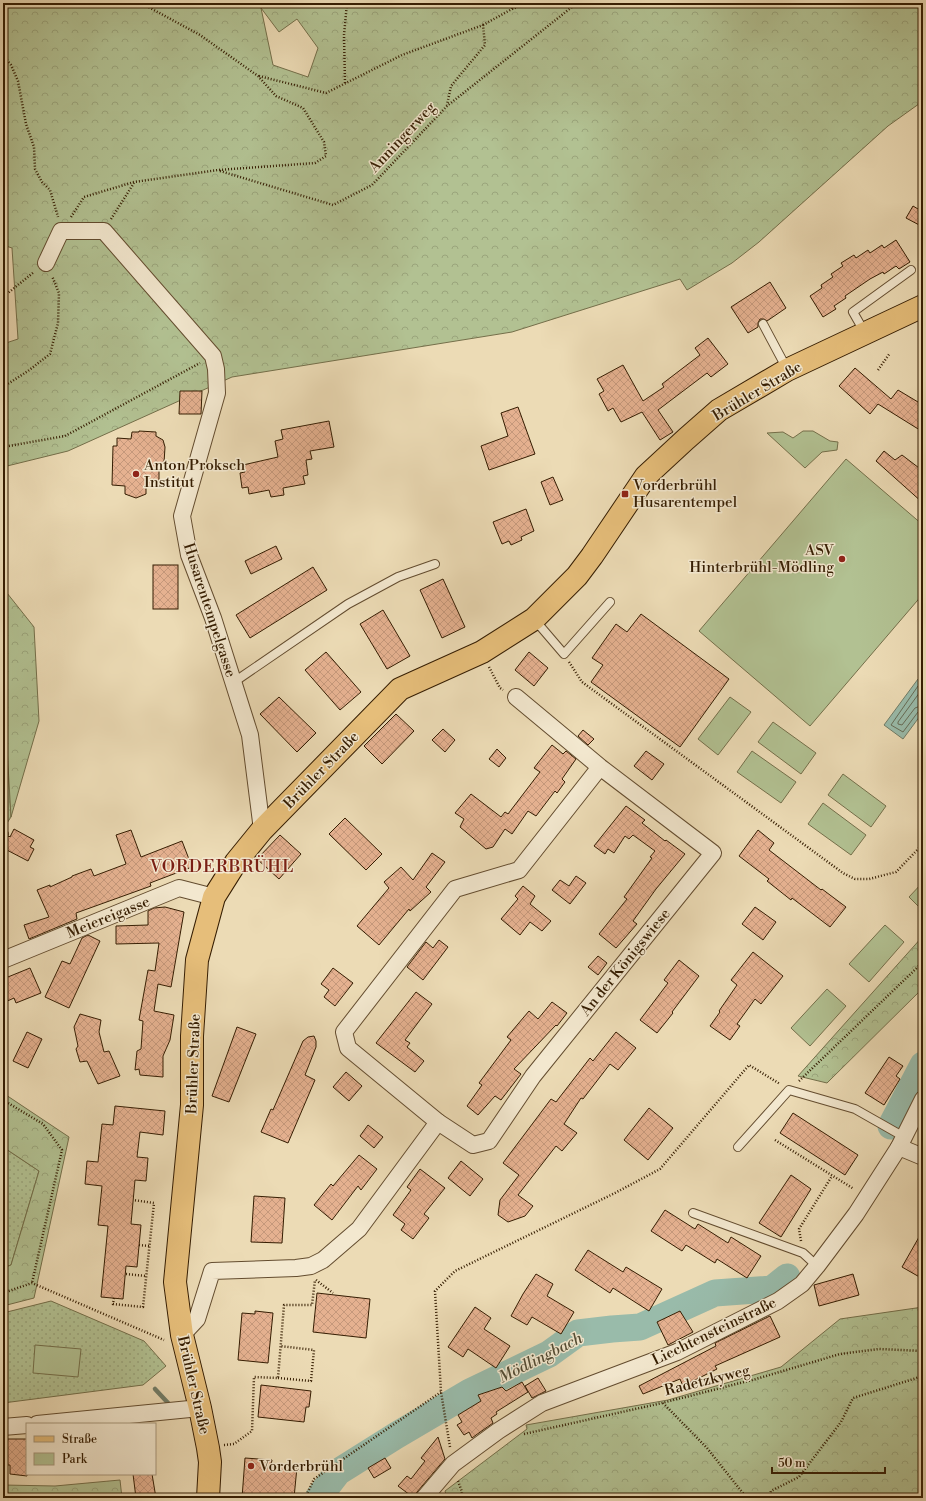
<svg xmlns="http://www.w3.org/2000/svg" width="926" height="1501" font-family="'Libre Bodoni',serif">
<defs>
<pattern id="green-dots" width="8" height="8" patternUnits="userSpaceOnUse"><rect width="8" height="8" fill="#b2c192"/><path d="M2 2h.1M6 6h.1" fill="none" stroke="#9aa57c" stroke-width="1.8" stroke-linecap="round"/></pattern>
<pattern id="forest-crowns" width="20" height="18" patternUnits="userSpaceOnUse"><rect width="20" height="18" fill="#b2c192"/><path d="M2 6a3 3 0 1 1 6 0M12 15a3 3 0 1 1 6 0" fill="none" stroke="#9aa57c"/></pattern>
<pattern id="building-cross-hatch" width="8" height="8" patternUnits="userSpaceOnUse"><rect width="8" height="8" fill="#e5b190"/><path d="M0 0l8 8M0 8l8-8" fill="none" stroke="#c5987b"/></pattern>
</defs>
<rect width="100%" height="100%" fill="#ecdbb5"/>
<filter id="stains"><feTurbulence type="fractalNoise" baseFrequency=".005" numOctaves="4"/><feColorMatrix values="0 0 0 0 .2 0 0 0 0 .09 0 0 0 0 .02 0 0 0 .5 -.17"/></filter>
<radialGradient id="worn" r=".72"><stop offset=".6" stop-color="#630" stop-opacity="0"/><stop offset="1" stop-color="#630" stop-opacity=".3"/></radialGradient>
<g fill="url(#green-dots)" stroke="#746f4a">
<polygon points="3,729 6,730 11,817 3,829"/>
<polygon points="3,1147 39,1171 11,1265 3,1268"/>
<polygon points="51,1301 144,1341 166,1366 143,1385 3,1403 3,1313"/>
</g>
<g fill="url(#forest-crowns)" stroke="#746f4a" fill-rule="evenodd">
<path d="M 3,3 L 923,3 L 923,101 L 888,126 L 759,242 L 732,263 L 687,290 L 680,279 L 512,332 L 232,377 L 68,451 L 3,467 L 3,344 L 18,339 L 12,248 L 3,245 ZM 261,8 L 279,32 L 297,19 L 318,48 L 308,77 L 273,65 Z"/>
<polygon points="3,588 34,627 39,721 11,817 6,730 3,729"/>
<polygon points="923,936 923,988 827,1083 798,1076"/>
<polygon points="3,1093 69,1137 34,1298 3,1306 3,1268 11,1265 39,1171 3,1147"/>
<polygon points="923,1307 923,1498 447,1498 445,1491 527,1429 526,1425 668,1400 781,1367 840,1319"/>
<polygon points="120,1480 122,1498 3,1498 3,1485 55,1486"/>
</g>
<g fill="#b2c192" stroke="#746f4a">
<polygon points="803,431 813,431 830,441 838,442 837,450 822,452 805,468 767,433 783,432 793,438"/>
<polygon points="846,459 923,525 923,594 810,726 699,631"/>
<polygon points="730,697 751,712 718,755 698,739"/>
<polygon points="773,722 816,753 801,774 758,742"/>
<polygon points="752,751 796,782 781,803 737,772"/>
<polygon points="843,774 886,806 871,827 828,795"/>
<polygon points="823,803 866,835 851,855 808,824"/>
<polygon points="923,882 923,911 909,897"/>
<polygon points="885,925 904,942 869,982 849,964"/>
<polygon points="827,989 846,1006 810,1046 791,1028"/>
<polygon points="35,1345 81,1349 78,1377 33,1373"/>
</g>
<polygon fill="#9ba" stroke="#717c67" points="918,679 923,683 923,712 903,739 884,725"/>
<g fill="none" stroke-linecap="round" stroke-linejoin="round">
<g stroke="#676c56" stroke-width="1">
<polyline points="923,686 918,686 891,725 903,732 918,712 923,710"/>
<polyline points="923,691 920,692 898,722 898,724 902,725 915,708 923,705"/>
</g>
<polyline stroke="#717c67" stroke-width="4.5" points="155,1389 169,1404"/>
<g stroke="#9ba" stroke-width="27">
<polyline points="891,1126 923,1065"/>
<polyline points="318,1498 338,1472 397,1435 470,1392 549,1354 578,1333 612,1329 640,1327 715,1293 772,1289 787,1277"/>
</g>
</g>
<g fill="url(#building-cross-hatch)" stroke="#351d02">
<polygon points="913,206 923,212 923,227 906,218"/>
<polygon points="896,240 910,262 899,269 896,266 884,274 883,272 870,279 845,296 846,298 834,306 836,309 823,317 810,296 822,288 821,285 833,277 831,274 843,266 841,263 854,255 856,258 868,250 870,253 882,245 884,248"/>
<polygon points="770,282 786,308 767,321 764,319 760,319 758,323 758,327 748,333 731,307"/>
<polygon points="708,338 728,364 711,377 707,373 658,410 673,432 660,440 642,412 621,422 613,408 608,411 599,394 604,391 597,379 623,365 643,401 664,387 662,384 700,355 695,348"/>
<polygon points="855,368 891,399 898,390 923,405 923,432 878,404 870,414 839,386"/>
<polygon points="180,391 202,391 201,414 179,414"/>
<polygon points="518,407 535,454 489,470 481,446 508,436 501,413"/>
<polygon points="329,421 334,447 310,451 312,459 306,460 308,475 303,476 305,484 283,488 284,495 271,497 269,490 249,494 248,487 242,488 240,473 245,472 243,465 278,457 275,441 283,439 281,430"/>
<polygon points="139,431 156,432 156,436 163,440 165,447 164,463 159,463 159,485 146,486 146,494 136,498 125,494 125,486 112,485 113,446 117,446 117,438 131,439 132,432 139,432"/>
<polygon points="884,451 895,460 902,455 923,471 923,503 876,461"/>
<polygon points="553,477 563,500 550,505 541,482"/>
<polygon points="526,509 534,531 521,537 522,540 511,545 509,541 502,544 493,522"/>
<polygon points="276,546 282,559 251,574 245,561"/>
<rect x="153" y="565" width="25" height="44"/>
<polygon points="313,567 327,590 250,638 236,615"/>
<polygon points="443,579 465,627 442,638 420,590"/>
<polygon points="383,610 410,656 387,669 360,624"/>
<polygon points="641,614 729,679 680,747 591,682 603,665 592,658 616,624 627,632"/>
<polygon points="326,652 361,692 340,710 305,670"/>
<polygon points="529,652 548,668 534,686 515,670"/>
<polygon points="279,697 316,733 297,752 260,714"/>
<polygon points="396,714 414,731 382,764 364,746"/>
<polygon points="443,729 455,740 445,752 432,740"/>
<polygon points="583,730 594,739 588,745 578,736"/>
<polygon points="552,745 563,754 566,751 576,759 562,779 565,782 557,793 555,791 536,816 528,811 512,834 505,829 493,847 486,849 460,827 464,819 455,813 471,794 501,817 505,812 508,814 540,772 534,768"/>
<polygon points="497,749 506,758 499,767 489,759"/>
<polygon points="646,751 664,764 652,780 634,766"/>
<polygon points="626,806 645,820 642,823 665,841 666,840 685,854 656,889 633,921 637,924 616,948 599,934 627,899 624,897 652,858 650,857 655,851 633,835 629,839 625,836 614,853 608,849 605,854 594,846"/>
<polygon points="345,818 382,854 366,870 329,834"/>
<polygon points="14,829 34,840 30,847 34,849 28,861 3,848 4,841 9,836 10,837"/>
<polygon points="131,830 141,857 182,841 192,867 150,883 151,886 76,913 77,919 29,939 24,925 49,917 37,890 50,885 50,887 72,877 72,876 91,869 94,876 126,864 116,835"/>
<polygon points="758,830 774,843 769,850 821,890 822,889 846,907 830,927 792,898 791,900 767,881 769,879 739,856"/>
<polygon points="280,835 301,854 279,879 257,859"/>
<polygon points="432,853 445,862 426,887 431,892 410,911 409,909 379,945 357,926 389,888 384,882 401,867 413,880"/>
<polygon points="576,876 586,883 570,904 552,890 560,880 569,886"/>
<polygon points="523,886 535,896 530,904 551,921 542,931 530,922 520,935 501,919 518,899 515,896"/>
<polygon points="165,907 184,912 171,987 158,984 154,1011 174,1015 170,1040 163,1056 163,1077 140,1075 139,1069 135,1070 137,1051 141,1049 143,1021 139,1020 148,970 155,971 159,943 116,944 116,926 148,925 148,911 154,908"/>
<polygon points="755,907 776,922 763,940 742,924"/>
<polygon points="88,935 100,941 69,1008 45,997 62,961 70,964 82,938"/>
<polygon points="439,940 448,947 423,980 407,967 426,942 433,948"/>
<polygon points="753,952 783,976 761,1004 755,999 737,1024 740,1026 730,1040 710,1026 720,1012 719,1011 737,985 731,980"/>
<polygon points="598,956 607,963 598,975 588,967"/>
<polygon points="679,960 699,976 672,1012 673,1013 657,1033 640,1020 668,983 664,980"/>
<polygon points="30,968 41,993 16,1003 14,998 3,1003 3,979"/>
<polygon points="333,968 353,983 335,1006 324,997 329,990 321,984"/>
<polygon points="416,992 432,1004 405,1040 410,1043 407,1047 424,1061 415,1072 376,1043"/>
<polygon points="552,1002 567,1013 557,1026 556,1025 514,1069 521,1074 501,1100 495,1096 478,1115 467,1106 482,1085 479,1083 511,1040 507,1037 529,1011 538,1019"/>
<polygon points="80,1014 101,1020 99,1032 104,1052 109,1051 120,1076 98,1084 87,1061 80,1062 76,1049 78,1046 74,1027"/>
<polygon points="237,1027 256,1034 229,1102 212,1096"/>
<polygon points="27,1032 42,1039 28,1068 13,1061"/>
<polygon points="616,1032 636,1048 618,1070 610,1064 583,1099 581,1098 564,1124 577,1133 562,1151 556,1146 518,1195 533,1206 525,1216 508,1222 498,1215 500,1200 519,1175 503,1163 551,1099 556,1102 590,1058 593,1061"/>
<polygon points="314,1036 316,1041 316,1047 305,1075 315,1080 288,1143 261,1132 271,1109 273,1110 303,1041 308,1037"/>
<polygon points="889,1057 903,1066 896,1076 900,1079 884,1105 865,1093"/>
<polygon points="346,1072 362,1086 349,1101 333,1087"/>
<polygon points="115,1106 165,1111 163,1135 140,1132 137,1157 148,1158 146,1181 135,1180 131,1224 141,1225 137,1267 126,1266 123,1299 101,1297 108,1226 98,1225 102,1186 85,1184 87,1161 98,1162 102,1124 113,1125"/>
<polygon points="649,1108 673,1128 648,1160 624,1140"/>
<polygon points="793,1113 858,1155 845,1175 780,1133"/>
<polygon points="368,1125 383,1137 374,1148 360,1136"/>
<polygon points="359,1155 377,1169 361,1190 358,1186 332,1220 314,1205 331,1184 333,1186"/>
<polygon points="461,1161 483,1179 470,1196 448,1178"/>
<polygon points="420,1169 445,1188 424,1214 429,1218 413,1239 401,1230 405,1224 393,1215 411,1190 407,1187"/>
<polygon points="791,1175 811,1189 781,1237 759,1223"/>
<polygon points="254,1196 285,1198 282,1243 251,1242"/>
<polygon points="665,1210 695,1229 698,1224 728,1243 731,1237 761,1256 747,1278 717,1259 715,1263 686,1245 682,1251 651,1231"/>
<polygon points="923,1230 923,1279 902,1267"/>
<polygon points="588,1250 623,1272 626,1267 662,1289 649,1311 613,1288 610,1293 575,1270"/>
<polygon points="536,1274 553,1284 547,1296 574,1312 561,1334 532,1317 527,1325 511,1316 523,1294"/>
<polygon points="853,1274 859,1295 819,1306 814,1285"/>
<polygon points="317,1293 370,1299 366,1338 313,1332"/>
<polygon points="475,1307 491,1318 484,1329 510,1346 496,1368 468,1349 463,1357 448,1347"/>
<polygon points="255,1311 273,1313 268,1363 238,1360 242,1313 255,1314"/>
<polygon points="680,1311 693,1332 668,1345 657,1322"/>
<polygon points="770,1316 780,1337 715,1366 717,1369 683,1386 680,1379 643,1394 639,1386 716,1346 715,1343"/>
<polygon points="538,1378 546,1391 532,1398 525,1386"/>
<polygon points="522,1382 528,1392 496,1412 497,1414 491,1418 493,1423 476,1435 472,1438 469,1432 464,1435 457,1425 462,1422 458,1415 481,1401 478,1395 502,1387 506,1391"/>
<polygon points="261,1385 311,1391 309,1407 306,1407 304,1422 258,1417"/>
<polygon points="438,1437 445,1459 417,1492 414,1498 398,1486 407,1476 411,1479 425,1461 421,1458"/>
<polygon points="3,1439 27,1439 27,1476 10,1474 10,1465 3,1465"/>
<polygon points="245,1458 272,1460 271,1465 297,1467 294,1498 242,1498"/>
<polygon points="385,1458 391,1468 374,1478 368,1468"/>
<polygon points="133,1474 152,1474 156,1498 136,1498"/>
</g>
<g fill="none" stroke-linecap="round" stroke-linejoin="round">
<defs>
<g id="service">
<polyline points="763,324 787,369"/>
<polyline points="865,333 853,312 911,270"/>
<polyline points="534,619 564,654 610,602"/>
<polyline points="234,682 348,604 398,577 435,564"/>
<polyline points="3,836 4,834"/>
<polyline points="738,1147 789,1090 855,1109 899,1134 903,1139"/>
<polyline points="693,1213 803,1253 817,1266"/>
</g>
<g id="minor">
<polyline points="46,263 61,231 104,231 213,356 216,369 217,393 182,516 189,555 213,618 250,735 262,830"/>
<polyline points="516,697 600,767 713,853 533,1076 489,1141 473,1145 438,1122 348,1048 344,1032 455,889 519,870 600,767"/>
<polyline points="3,960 179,888 214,897"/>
<polyline points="899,1147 923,1157"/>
<polyline points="182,1335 197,1319 212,1271 296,1268 311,1266 323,1260 359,1229 438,1122"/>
<polyline points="37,1424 200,1408"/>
<polyline points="3,1427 27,1425"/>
<polyline points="424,1498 453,1464 498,1431 542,1403 677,1352 778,1301 802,1284 817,1266 856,1214 899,1147 923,1099"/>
</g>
<polyline id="primary" points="208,1498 210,1462 208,1448 200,1408 182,1335 175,1282 192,1105 192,1036 197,960 214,897 236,862 262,830 400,689 482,652 534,619 577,576 592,556 646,476 686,439 719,410 787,370 923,306"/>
</defs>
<use href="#service" stroke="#634c2f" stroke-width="10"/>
<use href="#minor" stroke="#634c2f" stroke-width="18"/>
<use href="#primary" stroke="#351d02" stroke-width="24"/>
<g stroke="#351d02" stroke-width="2.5" stroke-dasharray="1 2" stroke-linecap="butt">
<polyline points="512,9 516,3"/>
<polyline points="483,25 512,9 528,3"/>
<polyline points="3,55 11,65 18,81 26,124 34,147 35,169 42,182 50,190 58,217"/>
<polyline points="259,76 326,93 402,55 483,25 485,45 451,86 447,105"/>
<polyline points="345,83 344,35 347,3"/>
<polyline points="220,171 333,205 372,185 447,106 577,3"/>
<polyline points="71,217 84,197 134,182 218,170 315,163 326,156 324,142 303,108 276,96 258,76 200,35 141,3"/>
<polyline points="111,219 134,183"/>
<polyline points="3,293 8,293 34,272"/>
<polyline points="878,370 890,353"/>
<polyline points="3,387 28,371 50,354 58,323 59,293 52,276"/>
<polyline points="3,447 65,436 200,363"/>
<polyline points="569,662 582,682 843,873 855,879 869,879 896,872 923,844"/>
<polyline points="489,667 500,688 503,690"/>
<polyline points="799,1081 923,962"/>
<polyline points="3,1100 43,1124 62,1150 32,1283"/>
<polyline points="775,1140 854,1189"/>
<polyline points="801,1241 799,1229 832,1176"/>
<polyline points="139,1245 149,1246"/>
<polyline points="126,1274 146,1276"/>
<polyline points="316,1280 333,1293"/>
<polyline points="3,1293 32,1283 164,1340"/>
<polyline points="114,1298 113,1304 143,1307 154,1203 133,1200"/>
<polyline points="278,1378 311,1381 314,1350 280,1346"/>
<polyline points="663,1403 707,1448 746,1497 745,1498"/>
<polyline points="524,1434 662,1403 756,1379 840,1354 879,1349 923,1351"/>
<polyline points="224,1445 234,1444 252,1431 254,1377 278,1378 284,1305 312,1305 315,1280"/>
<polyline points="450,1447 441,1392 435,1291 455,1271 615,1193 660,1169 749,1065 780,1084"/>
<polyline points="458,1481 462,1492 461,1498"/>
<polyline points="305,1498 314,1479 441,1392"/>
<polyline points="769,1498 771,1491 799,1477 841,1422 853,1398 923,1376"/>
</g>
<use href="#service" stroke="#f3e8cf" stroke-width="8"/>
<use href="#minor" stroke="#f3e8cf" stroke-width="16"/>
<use href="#primary" stroke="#e6be7a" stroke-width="22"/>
</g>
<g fill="#8f2418" stroke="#f3e8cf" stroke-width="1.5">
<circle cx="136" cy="474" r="4"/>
<rect x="621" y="490" width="8" height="8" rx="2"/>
<circle cx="842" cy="559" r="4"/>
<circle cx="251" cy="1466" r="4"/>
</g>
<g text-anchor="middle" stroke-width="3" stroke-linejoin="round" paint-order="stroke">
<g font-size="15" fill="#351d02" stroke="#f3e8cf">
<text transform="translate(402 137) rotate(-47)" y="5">Anningerweg</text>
<text transform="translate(757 391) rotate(-31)" y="5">Brühler Straße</text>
<text transform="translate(210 610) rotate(72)" y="5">Husarentempelgasse</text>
<text transform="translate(321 770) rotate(-46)" y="5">Brühler Straße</text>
<text transform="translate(108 917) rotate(-22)" y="5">Meiereigasse</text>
<text transform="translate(625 962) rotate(-51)" y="5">An der Königswiese</text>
<text transform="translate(193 1064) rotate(-88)" y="5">Brühler Straße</text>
<text transform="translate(714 1331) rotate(-26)" y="5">Liechtensteinstraße</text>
<text transform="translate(707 1380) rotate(-14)" y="5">Radetzkyweg</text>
<text transform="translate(194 1385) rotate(77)" y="5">Brühler Straße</text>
</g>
<g font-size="15" fill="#351d02" stroke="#f3e8cf" text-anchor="start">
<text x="144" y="470">Anton Proksch<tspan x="144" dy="17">Institut</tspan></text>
<text x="633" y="490">Vorderbrühl<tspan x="633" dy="17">Husarentempel</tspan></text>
<text x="834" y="555" text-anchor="end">ASV<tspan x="834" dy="17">Hinterbrühl-Mödling</tspan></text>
<text x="259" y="1471">Vorderbrühl</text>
</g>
<g font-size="16" font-style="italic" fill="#534c34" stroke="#f3e8cf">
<text transform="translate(540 1357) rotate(-27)" y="6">Mödlingbach</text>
</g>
<g font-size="17" letter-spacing="1" fill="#7a1f14" stroke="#f3e8cf">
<text x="222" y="872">VORDERBRÜHL</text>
</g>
</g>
<rect width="926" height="1501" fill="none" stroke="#ecdbb5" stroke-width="16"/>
<rect x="4" y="4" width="918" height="1493" fill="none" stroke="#351d02" stroke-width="2"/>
<rect x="8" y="8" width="910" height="1485" fill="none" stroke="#351d02"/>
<rect x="26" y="1423" width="130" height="52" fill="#f3e8cf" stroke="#a7977d"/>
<rect x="34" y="1436" width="20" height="6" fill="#e6be7a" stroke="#a7977d"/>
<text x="62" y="1443" font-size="12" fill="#351d02">Straße</text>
<rect x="34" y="1453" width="20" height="12" fill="#b2c192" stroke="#a7977d"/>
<text x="62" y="1463" font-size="12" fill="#351d02">Park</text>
<path d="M772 1467v6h113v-6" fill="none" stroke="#351d02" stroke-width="2"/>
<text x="778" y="1467" font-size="12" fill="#351d02" stroke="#f3e8cf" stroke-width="3" paint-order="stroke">50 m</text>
<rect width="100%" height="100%" filter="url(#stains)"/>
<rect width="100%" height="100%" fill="url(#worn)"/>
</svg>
